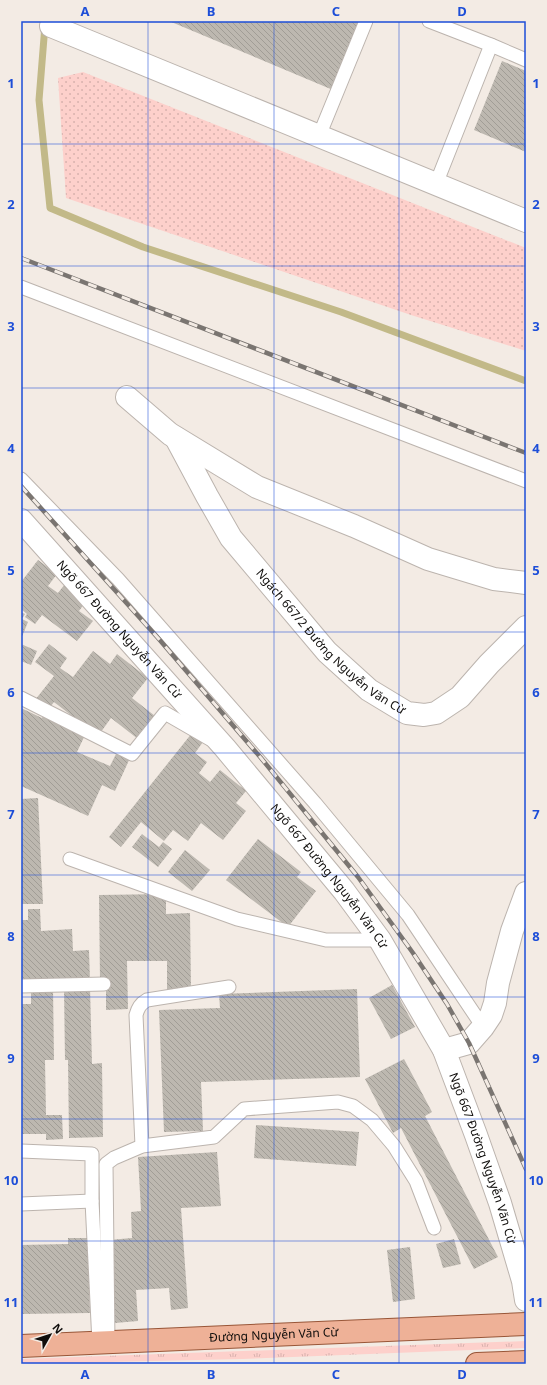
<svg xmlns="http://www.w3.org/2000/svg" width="547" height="1385" font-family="'Noto Sans',sans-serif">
<defs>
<pattern id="grass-tufts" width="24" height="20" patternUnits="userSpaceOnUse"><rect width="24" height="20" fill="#fdd0cb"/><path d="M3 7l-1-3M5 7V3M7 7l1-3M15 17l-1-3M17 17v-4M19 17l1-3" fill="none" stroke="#d8b1ad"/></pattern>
<pattern id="park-dots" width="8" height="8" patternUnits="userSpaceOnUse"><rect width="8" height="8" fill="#fdd0cb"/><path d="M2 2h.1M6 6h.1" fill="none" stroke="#d8b1ad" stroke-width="1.8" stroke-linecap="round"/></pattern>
<pattern id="building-back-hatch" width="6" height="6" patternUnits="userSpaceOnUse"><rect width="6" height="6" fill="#bdb8b0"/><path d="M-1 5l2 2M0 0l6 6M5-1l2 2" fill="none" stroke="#a19d96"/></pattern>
</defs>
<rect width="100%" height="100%" fill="#f3ebe4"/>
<polygon fill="url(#grass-tufts)" points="526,1341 526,1348 242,1359 21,1364 21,1359"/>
<polygon fill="url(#park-dots)" points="83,72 526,248 526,351 411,315 66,198 58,78"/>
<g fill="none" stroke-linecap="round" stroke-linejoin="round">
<polyline stroke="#c2b988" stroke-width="7" points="45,25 39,100 50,208 143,247 341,312 526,381"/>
</g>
<g fill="url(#building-back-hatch)">
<polygon points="169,21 357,21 362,23 333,90"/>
<polygon points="502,61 526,71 526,152 474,130"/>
<polygon points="38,560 57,574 48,586 58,593 65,584 87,600 79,611 93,621 77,641 42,615 35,624 25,617 27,614 21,609 21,582"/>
<polygon points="21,612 25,614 22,619 28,622 21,639"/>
<polygon points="21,644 37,651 31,665 21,661"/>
<polygon points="49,644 67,658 60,668 73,677 93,651 110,664 117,654 148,678 132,698 155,716 138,739 111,718 98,736 54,702 48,710 35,700 54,676 35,662"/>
<polygon points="21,708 42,718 44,714 86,733 77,752 110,766 117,752 130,758 115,791 102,785 88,816 21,786"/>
<polygon points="192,733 203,742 195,753 207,762 199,773 210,782 220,770 246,791 236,803 246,811 223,840 201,823 188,841 173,830 164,841 141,822 121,847 109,837"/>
<polygon points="38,798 43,904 21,904 21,799"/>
<polygon points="142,834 159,847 163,842 172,849 158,867 132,847"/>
<polygon points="258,839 301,872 297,877 316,891 288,927 226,880"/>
<polygon points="185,850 210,870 192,891 168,872"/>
<polygon points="166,894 166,914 190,913 191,991 167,991 167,961 127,961 128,1009 106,1010 106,982 100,981 99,895"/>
<polygon points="28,909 40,909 41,931 72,929 73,951 89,950 90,981 21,984 21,920 28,920"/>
<polygon points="392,985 415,1027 391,1039 369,998"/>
<polygon points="64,987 90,987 92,1064 102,1063 103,1137 69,1138 68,1060 65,1060"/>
<polygon points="43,988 53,988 54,1060 45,1060 46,1115 62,1115 63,1139 46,1140 46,1134 21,1134 21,1004 31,1004 31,993 43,993"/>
<polygon points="357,989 360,1077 201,1082 203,1131 164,1132 159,1010 220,1008 219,994"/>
<polygon points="404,1059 432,1112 425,1116 498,1257 474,1269 401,1128 393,1133 365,1079"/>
<polygon points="256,1125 359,1132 356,1166 254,1158"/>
<polygon points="217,1152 221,1206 181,1208 188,1308 171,1310 169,1288 136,1290 138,1321 115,1323 109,1240 132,1238 131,1212 141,1211 138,1157"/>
<polygon points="68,1238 88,1238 90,1313 21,1314 21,1245 68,1244"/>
<polygon points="454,1239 461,1264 443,1268 436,1244"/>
<polygon points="410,1247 415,1299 393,1302 387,1250"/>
</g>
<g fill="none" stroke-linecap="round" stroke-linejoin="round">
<defs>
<g id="lane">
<polyline points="429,21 491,45"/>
<polyline points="319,136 366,21"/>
<polyline points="436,184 491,45 526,60"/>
<polyline points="21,287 526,481"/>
<polyline points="21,479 118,579 315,803 408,915 483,1027"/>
<polyline points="21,698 132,754 165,713 210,739"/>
<polyline points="70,859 237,919 326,940 380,940"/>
<polyline points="21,986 104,984"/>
<path d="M 142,1146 L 136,1015 C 138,1008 140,1004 147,1000 L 229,987"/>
<polyline points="21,1151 92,1154 92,1201 99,1343"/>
<polyline points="21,1204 92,1201"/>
<polyline points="108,1342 106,1164 114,1158 142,1146 214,1137 244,1109 338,1102 353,1106 372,1120 394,1146 416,1181 434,1228"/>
</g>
<g id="street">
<polyline points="51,26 526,221"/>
<polyline points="127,397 170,434 257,487 354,526 428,559 494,579 526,583"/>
<path id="s1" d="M 176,438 L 207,496 L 231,538 L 327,652 L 369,690 L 407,713 L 424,715 L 436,713 L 460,697 L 489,664 L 526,627"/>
<path id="s2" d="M 21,520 L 225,748 L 344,891 L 380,940 L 444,1050 L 476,1135 L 500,1203 L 523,1281 L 526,1300"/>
<polyline points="444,1050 469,1043 483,1027 491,1015 495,1003 498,983 512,931 526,893"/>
</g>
<g id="primary">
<path id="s3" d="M 21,1346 L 526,1324"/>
<polyline points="477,1364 526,1362"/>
</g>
</defs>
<use href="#lane" stroke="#bcb4ae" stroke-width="15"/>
<use href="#street" stroke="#bcb4ae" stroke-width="24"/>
<use href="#primary" stroke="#985638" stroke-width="24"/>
<use href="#lane" stroke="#fff" stroke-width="13"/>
<use href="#street" stroke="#fff" stroke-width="22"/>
<use href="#primary" stroke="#eeb197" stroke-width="22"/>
<defs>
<g id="rail">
<polyline points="21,258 526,453"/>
<polyline points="21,486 158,638 261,758 358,877 413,953 447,1004 469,1043 526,1169"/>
</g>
</defs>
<use href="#rail" stroke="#7a7571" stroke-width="4.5"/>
<use href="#rail" stroke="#f3ebe4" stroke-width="3" stroke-dasharray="9" stroke-linecap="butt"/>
</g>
<path fill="none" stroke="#1d4ed8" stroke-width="1" stroke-opacity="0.55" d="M 148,21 L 148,1364M 274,21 L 274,1364M 399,21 L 399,1364M 21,144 L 526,144M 21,266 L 526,266M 21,388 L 526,388M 21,510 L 526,510M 21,632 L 526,632M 21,753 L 526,753M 21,875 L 526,875M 21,997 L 526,997M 21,1119 L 526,1119M 21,1241 L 526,1241"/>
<g text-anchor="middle" stroke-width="3.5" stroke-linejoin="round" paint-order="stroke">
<g font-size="12" fill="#0f0d0b" stroke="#f3ebe4">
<text dy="4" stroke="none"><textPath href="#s2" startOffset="147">Ngõ 667 Đường Nguyễn Văn Cừ</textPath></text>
<text dy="4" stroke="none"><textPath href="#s1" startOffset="259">Ngách 667/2 Đường Nguyễn Văn Cừ</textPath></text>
<text dy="4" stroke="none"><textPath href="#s2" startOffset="471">Ngõ 667 Đường Nguyễn Văn Cừ</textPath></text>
<text dy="4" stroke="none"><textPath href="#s2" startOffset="795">Ngõ 667 Đường Nguyễn Văn Cừ</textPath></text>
<text dy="4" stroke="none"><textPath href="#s3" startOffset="253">Đường Nguyễn Văn Cừ</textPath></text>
</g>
</g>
<rect width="547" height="1385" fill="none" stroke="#f3ebe4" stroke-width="44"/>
<g transform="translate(50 1335) rotate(51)" stroke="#f3ebe4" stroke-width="3" paint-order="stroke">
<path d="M0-3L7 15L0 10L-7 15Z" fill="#0f0d0b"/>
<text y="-6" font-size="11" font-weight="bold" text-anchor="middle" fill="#0f0d0b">N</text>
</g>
<rect x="22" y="22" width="503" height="1341" fill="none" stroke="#1d4ed8" stroke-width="1.5"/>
<g font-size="13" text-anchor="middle" font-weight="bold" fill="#1d4ed8">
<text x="85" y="16">A</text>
<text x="211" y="16">B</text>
<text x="336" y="16">C</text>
<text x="462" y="16">D</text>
<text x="11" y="88">1</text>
<text x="536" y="88">1</text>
<text x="11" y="209">2</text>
<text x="536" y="209">2</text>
<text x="11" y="331">3</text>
<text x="536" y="331">3</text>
<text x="11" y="453">4</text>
<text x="536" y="453">4</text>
<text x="11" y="575">5</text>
<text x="536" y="575">5</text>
<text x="11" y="697">6</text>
<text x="536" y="697">6</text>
<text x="11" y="819">7</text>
<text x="536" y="819">7</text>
<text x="11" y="941">8</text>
<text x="536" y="941">8</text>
<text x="11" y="1063">9</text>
<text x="536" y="1063">9</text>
<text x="11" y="1185">10</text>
<text x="536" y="1185">10</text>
<text x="11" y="1307">11</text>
<text x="536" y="1307">11</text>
<text x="85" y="1379">A</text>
<text x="211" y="1379">B</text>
<text x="336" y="1379">C</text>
<text x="462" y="1379">D</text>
</g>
</svg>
